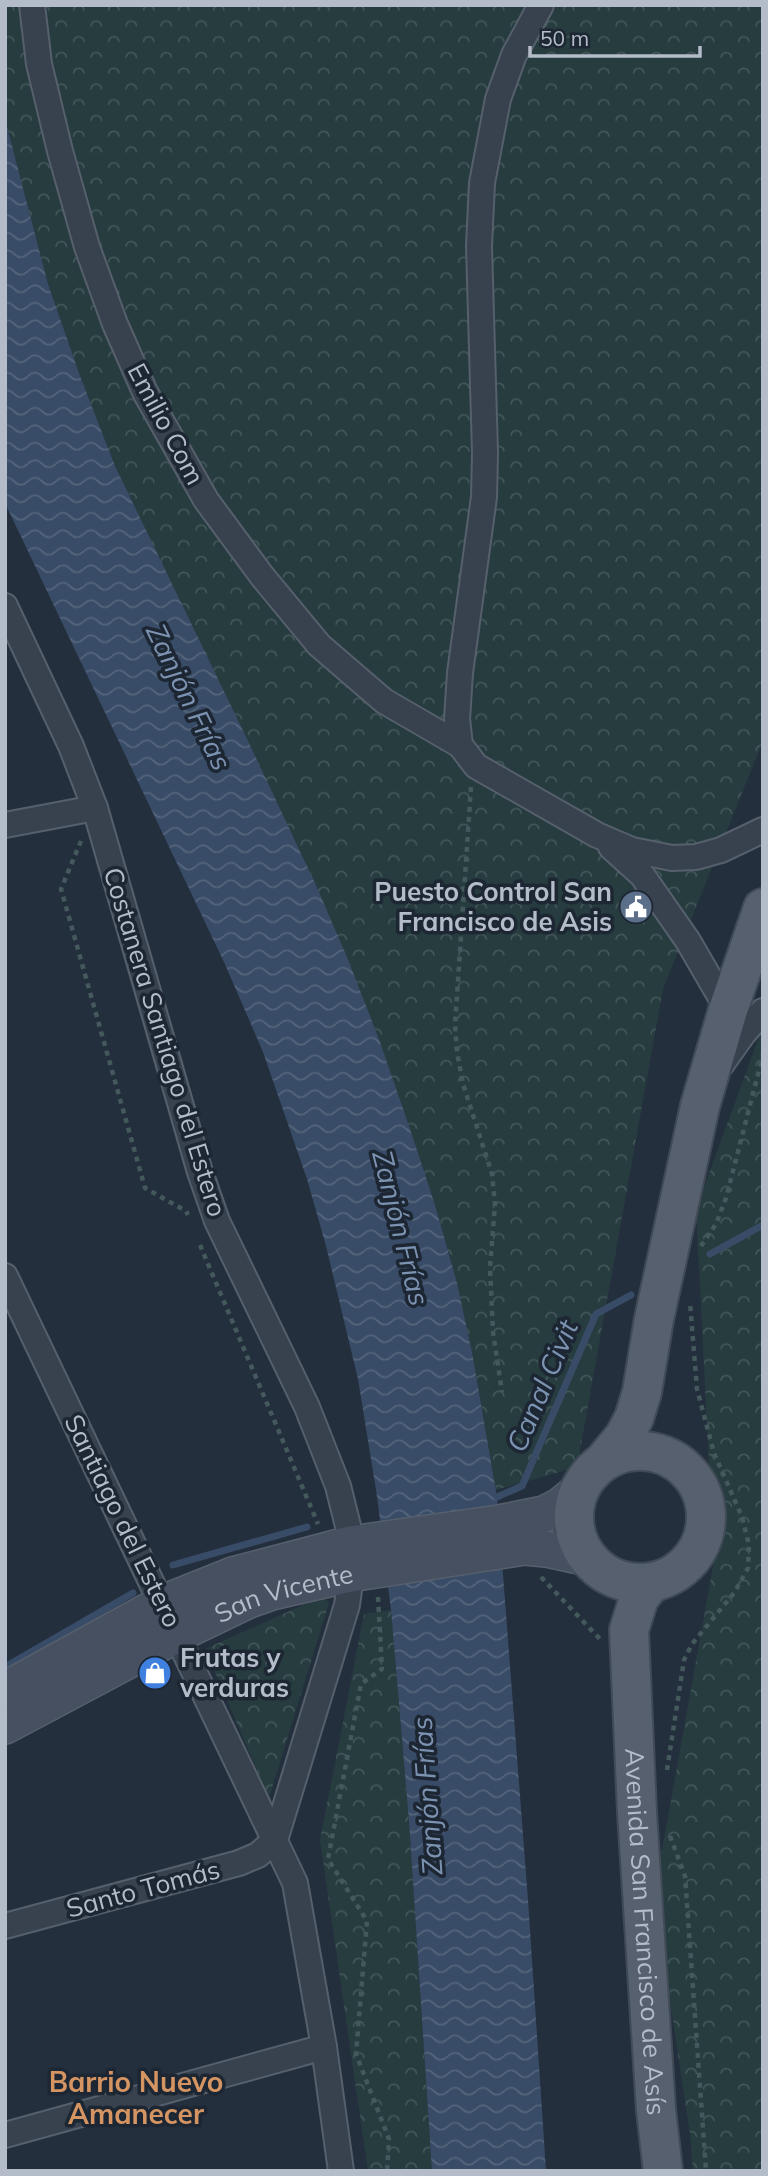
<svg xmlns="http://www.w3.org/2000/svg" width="768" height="2176" font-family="Mulish,sans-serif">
<defs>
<pattern id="forest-crowns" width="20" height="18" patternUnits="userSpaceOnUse" patternTransform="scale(1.75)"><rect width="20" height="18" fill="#263c3f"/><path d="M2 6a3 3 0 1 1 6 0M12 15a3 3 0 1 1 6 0" fill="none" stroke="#435659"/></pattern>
<pattern id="water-waves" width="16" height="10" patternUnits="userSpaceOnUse" patternTransform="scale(1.75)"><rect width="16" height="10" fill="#394c67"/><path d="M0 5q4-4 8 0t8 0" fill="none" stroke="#53647b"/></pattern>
</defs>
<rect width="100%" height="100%" fill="#242f3e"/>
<g fill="url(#forest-crowns)">
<polygon points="5,5 763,5 763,741 663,989 577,1467 496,1490 472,1352 457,1283 435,1205 380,1042 315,883 115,466 80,376 48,284 5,119"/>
<polygon points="763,1026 763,2171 693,2171 690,2134 654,1895 714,1561 696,1209"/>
<polygon points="323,1596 329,1603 269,1798 205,1649"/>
<polygon points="391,1610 409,1821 432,2171 368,2171 320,1840 364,1614"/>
</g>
<polygon fill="url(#water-waves)" points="5,119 48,284 80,376 115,466 248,741 315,883 349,962 380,1042 409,1126 435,1205 457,1283 472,1352 497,1497 528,1900 546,2171 432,2171 409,1821 391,1610 377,1496 358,1379 326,1246 307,1179 263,1052 224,962 5,503"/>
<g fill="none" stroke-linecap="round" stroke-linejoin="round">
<g stroke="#394c67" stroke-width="7">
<polyline points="710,1254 763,1225"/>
<polyline points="497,1497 522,1486 596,1314 631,1295"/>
<polyline points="173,1565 307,1527"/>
<polyline points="5,1667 133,1593"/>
</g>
<defs>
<g id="street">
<polyline points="32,5 39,64 60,151 87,247 115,324 145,392 206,500 262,576 319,645 384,701 460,745"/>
<polyline points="541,5 514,55 498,99 482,183 479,246 485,453 484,497 460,673 457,719 460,745 476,766 597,835 632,850 672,858 696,857 721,850 763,830"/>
<polyline points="5,606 71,746 95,808 200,1172 217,1221 307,1407 338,1486 350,1534 349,1590 347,1605 275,1840"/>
<polyline points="5,825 95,808"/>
<polyline points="611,847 642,875 688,941 728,1010"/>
<polyline points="721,1065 743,1034 763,1011"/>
<polyline points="5,1276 295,1883 324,2047 341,2171"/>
<polyline points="5,1926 239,1863 258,1855 275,1840"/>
<polyline points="5,2135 324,2047"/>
</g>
<g id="secondary">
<polyline points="5,1690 163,1603 233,1575 351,1544 499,1523 544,1514 560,1506 579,1490"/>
<path id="s1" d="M 5,1726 L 178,1634 L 249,1600 L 272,1592 L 350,1574 L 525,1547 L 546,1549 L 588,1558"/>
</g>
<g id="primary">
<circle cx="640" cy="1517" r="66"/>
<polyline points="604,1461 624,1437 634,1418 642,1392 654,1319 700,1106 728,1010 763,908"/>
<path id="s2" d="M 651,1583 L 639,1598 L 629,1630 L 637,1812 L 656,2110 L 663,2171"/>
</g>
</defs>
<use href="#street" stroke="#565f6c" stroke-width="28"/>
<use href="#secondary" stroke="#565f6c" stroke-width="38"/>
<use href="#primary" stroke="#414a57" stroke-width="42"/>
<g stroke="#44595c" stroke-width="4.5" stroke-dasharray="5 5" stroke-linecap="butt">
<polyline points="471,787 455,1025 457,1052 463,1084 492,1174 495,1204 490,1268 493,1332 502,1392"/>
<polyline points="81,841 61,889 145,1188 186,1211 188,1215"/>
<polyline points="200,1245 318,1524"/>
<polyline points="701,1246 716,1224 726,1198 763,1055"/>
<polyline points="541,1577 600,1639"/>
<polyline points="378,1597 382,1669 361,1684 328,1859 367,1921 356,2054 389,2139 387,2171"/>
<polyline points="667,1770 684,1660 692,1644 734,1593 748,1568 749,1545 742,1517 714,1453 697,1389 690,1303"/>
<polyline points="670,1836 685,1876 706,2171"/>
</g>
<use href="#street" stroke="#38414e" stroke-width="24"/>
<use href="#secondary" stroke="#465061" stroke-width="35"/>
<use href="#primary" stroke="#56606e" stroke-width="38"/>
</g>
<defs>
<symbol id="civic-disc" viewBox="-11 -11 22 22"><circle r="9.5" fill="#5c6f8a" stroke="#1d2633"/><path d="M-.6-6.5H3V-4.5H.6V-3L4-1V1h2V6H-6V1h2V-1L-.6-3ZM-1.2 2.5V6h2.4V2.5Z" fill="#fff"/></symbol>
<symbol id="shop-disc" viewBox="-11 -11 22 22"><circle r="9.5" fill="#3f7fe0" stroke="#1d2633"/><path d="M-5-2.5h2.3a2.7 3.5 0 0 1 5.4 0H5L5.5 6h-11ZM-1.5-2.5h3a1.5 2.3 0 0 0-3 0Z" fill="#fff"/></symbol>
</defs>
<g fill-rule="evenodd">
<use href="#civic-disc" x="617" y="888" width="38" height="38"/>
<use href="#shop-disc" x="136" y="1654" width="38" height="38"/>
</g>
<g text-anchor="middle" stroke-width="7" stroke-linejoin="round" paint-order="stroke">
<g font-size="26" fill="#b4bcc9" stroke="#1d2633">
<text transform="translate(166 424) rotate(62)" y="9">Emilio Com</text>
<text transform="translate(165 1042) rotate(73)" y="9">Costanera Santiago del Estero</text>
<text transform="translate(123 1521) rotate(64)" y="9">Santiago del Estero</text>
<text dy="9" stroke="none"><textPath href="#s1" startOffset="310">San Vicente</textPath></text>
<text transform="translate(143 1889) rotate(-15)" y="9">Santo Tomás</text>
<text dy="9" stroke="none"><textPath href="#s2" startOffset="355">Avenida San Francisco de Asís</textPath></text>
</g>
<g font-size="26" font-weight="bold" fill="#b4bcc9" stroke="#1d2633" text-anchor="end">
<text x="612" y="901">Puesto Control San<tspan x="612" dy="30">Francisco de Asis</tspan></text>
<text x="180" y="1667" text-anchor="start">Frutas y<tspan x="180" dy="30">verduras</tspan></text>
</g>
<g font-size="28" font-style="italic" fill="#7c92b1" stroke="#1d2633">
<text transform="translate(189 697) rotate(64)" y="10">Zanjón Frías</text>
<text transform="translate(401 1228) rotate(76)" y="10">Zanjón Frías</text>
<text transform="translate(542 1386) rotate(-67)" y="10">Canal Civit</text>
<text transform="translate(427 1796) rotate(-94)" y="10">Zanjón Frías</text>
</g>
<g font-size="28" font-weight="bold" fill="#d59563" stroke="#1d2633">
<text x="136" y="2092">Barrio Nuevo<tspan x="136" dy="32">Amanecer</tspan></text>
</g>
</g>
<rect width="768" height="2176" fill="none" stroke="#b4bcc9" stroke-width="14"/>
<path d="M530 46v10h170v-10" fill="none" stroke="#b4bcc9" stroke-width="3.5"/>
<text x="540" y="46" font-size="21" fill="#b4bcc9" stroke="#1d2633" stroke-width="5" paint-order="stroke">50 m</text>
</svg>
